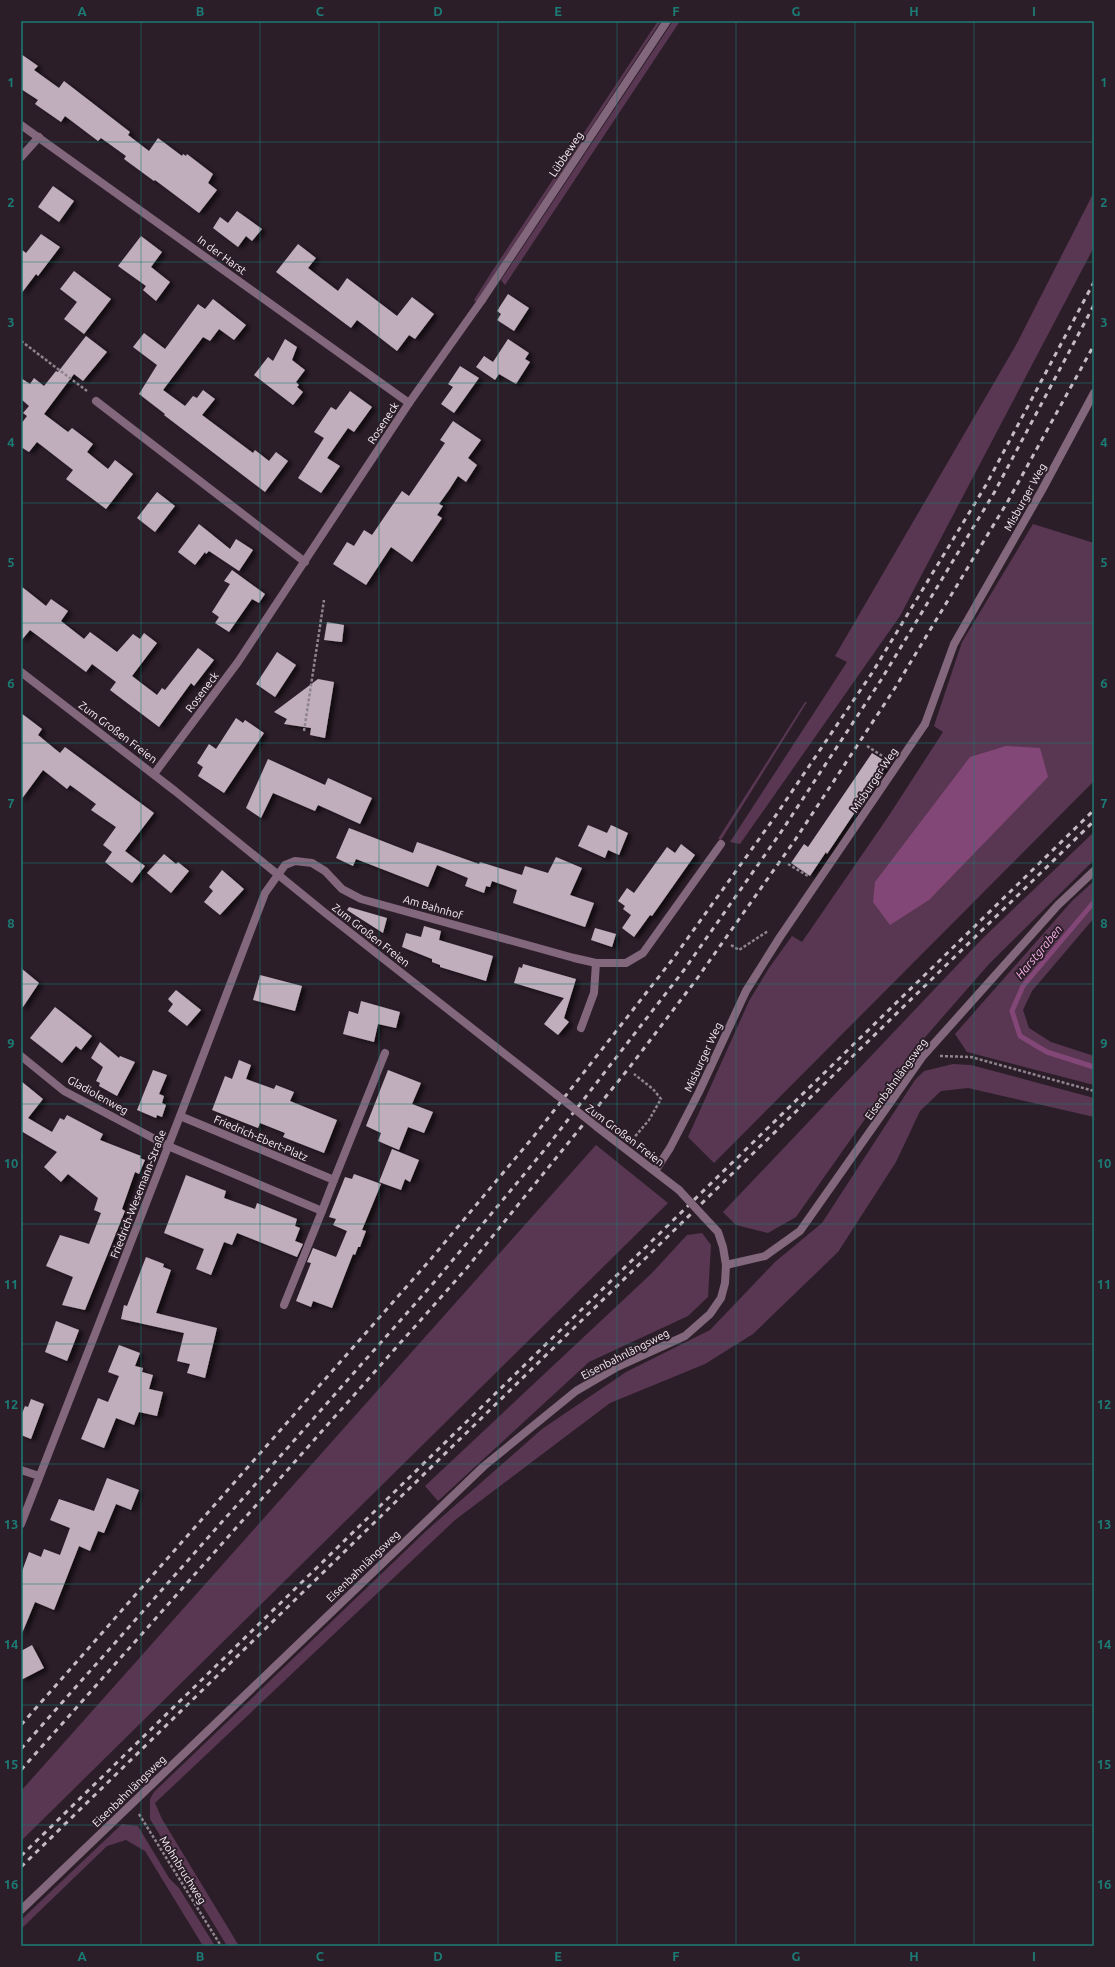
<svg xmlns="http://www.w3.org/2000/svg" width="1115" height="1967" font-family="Ubuntu,sans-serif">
<defs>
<filter id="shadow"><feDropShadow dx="4.5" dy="2.5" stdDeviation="2" flood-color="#0009"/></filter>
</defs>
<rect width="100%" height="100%" fill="#2c1e29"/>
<g fill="#593752">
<polygon points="658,21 661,21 476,302 474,300 491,273"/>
<polygon points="673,21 680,21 505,285 501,280"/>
<polygon points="1094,192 1094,247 900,616 740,844 730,842 847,662 835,656 1016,345"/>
<polygon points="1033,524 1094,543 1094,781 714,1163 688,1137 749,1001 769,968 792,936 802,942 888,817 943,732 934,726 962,642"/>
<polygon points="805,702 807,702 721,840 718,839"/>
<polygon points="1094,832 1094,860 989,964 913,1051 796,1217 768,1233 736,1225 723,1212 983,938"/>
<polygon points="1094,881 1094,918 1032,991 1023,1010 1029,1028 1051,1042 1094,1056 1094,1085 967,1052 955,1034 1072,901"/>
<polygon points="953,1064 971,1065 1094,1098 1094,1117 968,1088 941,1091 920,1111 896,1162 838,1252 753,1334 705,1364 610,1403 455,1520 155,1803 162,1819 239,1946 227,1946 150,1819 150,1799 154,1792 426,1531 542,1429 626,1372 710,1330 775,1262 822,1223 915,1080 924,1071"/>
<polygon points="596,1145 668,1203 21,1841 21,1791"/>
<polygon points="702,1233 711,1245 708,1297 688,1316 589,1362 438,1501 425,1486 652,1273 687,1235"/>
<polygon points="122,1824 138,1826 169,1878 179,1888 215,1946 203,1946 145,1851 126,1840 107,1846 21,1929 21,1920"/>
</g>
<polygon fill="#834777" points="1006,746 1040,748 1048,777 929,900 890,925 873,902 875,882 970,757"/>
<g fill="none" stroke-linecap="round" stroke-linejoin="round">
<polyline stroke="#834777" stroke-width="5" points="1094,902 1023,986 1012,1011 1020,1036 1047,1052 1094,1067"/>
</g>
<g fill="#c1aebc" filter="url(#shadow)">
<polygon points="21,54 38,66 34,70 59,88 64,81 130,132 128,135 149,151 158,138 182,156 183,154 186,156 187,154 213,174 208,183 217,190 199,213 155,180 154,181 124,159 126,156 101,138 98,141 65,116 61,122 35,104 38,100 21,89"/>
<polygon points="53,186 74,201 59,222 38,207"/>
<polygon points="237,211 262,229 252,241 246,236 238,247 213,228 220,217 228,223"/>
<polygon points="41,234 60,247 38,276 36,274 21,294 21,249 26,253"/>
<polygon points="141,236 162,252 151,267 170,282 156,301 143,290 146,286 118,266"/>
<polygon points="298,244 316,258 308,268 338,291 347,278 397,316 412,297 434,314 415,339 409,335 397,351 357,320 351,328 276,272"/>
<polygon points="74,271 111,299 84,334 64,319 77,302 60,289"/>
<polygon points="508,294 529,308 514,331 497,320 501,314 497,311"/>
<polygon points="213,299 246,325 234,340 219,329 210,341 203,337 163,390 185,406 193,396 197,398 203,390 215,399 202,415 253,453 255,450 269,461 276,452 288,461 265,492 164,415 165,414 139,394 157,365 133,347 144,333 165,349 198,304 205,309"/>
<polygon points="86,336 107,352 83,381 74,374 44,414 68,432 72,428 93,444 87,452 108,469 115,460 133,474 106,509 66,479 73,470 37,442 29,452 21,447 21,424 27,416 23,413 29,406 21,399 21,378 30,384 34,378 44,386 56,371 58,372"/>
<polygon points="285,339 297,347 292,360 305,370 296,382 299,385 297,387 303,392 293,405 254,375 268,357 273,361"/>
<polygon points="508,339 529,353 525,359 530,362 516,384 499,374 495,380 476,367 484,356 493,362"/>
<polygon points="460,366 479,378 454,413 441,404 453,387 448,384"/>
<polygon points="350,391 372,407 354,432 348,428 327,458 340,466 321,493 298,478 324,438 314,432 331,407 336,410"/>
<polygon points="453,421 481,440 468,458 477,465 466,482 458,476 449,490 439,504 443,506 437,515 442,518 412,562 391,547 366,585 333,564 347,542 354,546 364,530 372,535 402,491 409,496 445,443 440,440"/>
<polygon points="157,492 175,506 155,532 137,518"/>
<polygon points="199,524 230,549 236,539 253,550 239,571 209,551 206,554 205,552 195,565 178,552"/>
<polygon points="232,570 265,594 259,603 252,599 229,632 215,623 219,617 212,612 230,584 224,581"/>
<polygon points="21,586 46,606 51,599 68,611 61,621 84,639 90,632 117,652 133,634 140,639 144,633 157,643 132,676 157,695 162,688 165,690 198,648 214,660 194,686 191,683 159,727 110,690 116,682 92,664 86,672 30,630 21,641"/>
<polygon points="327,622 344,625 342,642 324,640"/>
<polygon points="277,652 296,665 275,697 256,684"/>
<polygon points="318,679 334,682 325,738 310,735 311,728 284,724 287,719 274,712"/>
<polygon points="21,713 42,729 38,735 60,753 65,747 154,813 125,851 145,866 132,883 105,862 112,852 103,845 116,827 91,810 96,804 70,785 67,789 43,770 21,800"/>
<polygon points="236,718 243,723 245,720 264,733 224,793 198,776 203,767 197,763 209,744 216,749"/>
<polygon points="872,753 888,763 827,854 826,852 810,876 791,863 804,844 808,847"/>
<polygon points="268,759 325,785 328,778 372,798 360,824 318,805 315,811 273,793 261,818 246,808"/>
<polygon points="588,825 607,833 611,825 628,833 619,855 608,850 605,858 578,846"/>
<polygon points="349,828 413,853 417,842 479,864 480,862 522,875 525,866 548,873 556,857 582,868 570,895 594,903 585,927 513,903 517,890 492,881 490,887 486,886 484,893 465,886 468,878 437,865 428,887 356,859 353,866 336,858"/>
<polygon points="681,844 695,855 652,916 650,915 634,937 622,928 631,915 623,909 625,906 618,901 627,888 634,893 667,847 675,853"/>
<polygon points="164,854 176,864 178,862 189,871 171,893 147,873"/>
<polygon points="222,870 244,889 220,915 204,902 213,891 209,887"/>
<polygon points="349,907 387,918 383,933 347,910"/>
<polygon points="424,926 441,931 439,940 493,956 486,981 440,967 440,965 432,962 432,959 402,947 406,933 421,937"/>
<polygon points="595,928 616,934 612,947 591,940"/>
<polygon points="523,964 576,979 564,1018 569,1022 558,1035 544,1024 564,998 514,983 519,967 522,968"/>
<polygon points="21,968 39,983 21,1010"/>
<polygon points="260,975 302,986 295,1011 253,1000"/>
<polygon points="176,990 201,1010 187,1026 168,1011 173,1004 168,999"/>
<polygon points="361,1001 400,1012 396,1028 378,1024 374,1042 343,1034 349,1011 358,1014"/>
<polygon points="55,1007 92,1036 81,1050 76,1046 62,1063 30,1038"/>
<polygon points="100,1042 119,1058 120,1056 135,1062 117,1096 99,1086 100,1083 96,1081 103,1067 91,1058"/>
<polygon points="239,1060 251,1065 246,1079 274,1089 276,1085 294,1092 290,1101 337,1120 324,1153 283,1137 285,1133 260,1123 258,1128 212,1110 225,1076 232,1079"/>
<polygon points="153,1070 167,1075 159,1094 164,1096 162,1103 166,1105 162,1117 157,1115 156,1118 137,1110"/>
<polygon points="388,1070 421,1083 412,1104 433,1112 424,1133 408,1127 399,1150 378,1141 381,1133 366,1126"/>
<polygon points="21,1081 43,1099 28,1118 52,1132 60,1118 64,1120 67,1115 103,1134 100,1140 141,1156 140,1158 145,1160 139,1174 135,1172 122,1209 125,1211 85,1310 62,1305 73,1277 46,1266 60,1235 89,1244 101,1213 94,1210 98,1198 68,1174 61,1182 44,1167 57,1152 21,1131"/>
<polygon points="392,1149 419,1160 410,1182 405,1179 401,1190 379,1182"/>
<polygon points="354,1174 381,1184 362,1230 366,1231 360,1247 358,1247 355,1255 353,1254 332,1308 313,1301 311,1307 296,1301 311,1263 307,1262 313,1248 336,1257 347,1231 333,1225 336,1219 329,1217 345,1177 352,1179"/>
<polygon points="186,1175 226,1191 224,1198 255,1209 257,1203 297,1219 295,1226 300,1228 295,1241 303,1244 297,1257 237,1233 232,1245 224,1242 211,1275 196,1269 204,1249 164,1233"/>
<polygon points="146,1257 164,1264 163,1267 171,1270 156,1313 217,1328 205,1378 187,1373 190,1364 177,1361 184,1333 121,1319 124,1305 127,1306"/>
<polygon points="56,1321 79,1330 67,1361 45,1352"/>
<polygon points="119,1345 140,1353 135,1366 143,1368 142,1372 153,1375 149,1389 163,1392 157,1416 139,1412 134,1425 116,1418 104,1448 81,1439 98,1398 108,1402 119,1376 108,1372"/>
<polygon points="31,1399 44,1404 31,1439 21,1435 21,1416 25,1406 28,1407"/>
<polygon points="107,1478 139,1490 131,1510 116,1504 104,1533 98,1531 90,1551 79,1546 54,1610 35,1602 21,1636 21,1574 29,1552 41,1557 44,1549 60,1555 70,1528 50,1520 59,1499 94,1511"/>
<polygon points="32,1645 44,1668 21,1680 21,1651"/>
</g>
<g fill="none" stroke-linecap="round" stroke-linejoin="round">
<g stroke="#8f848d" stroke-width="2.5" stroke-dasharray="3 2" stroke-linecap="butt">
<polyline points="21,341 87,391"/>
<polyline points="304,731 324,600"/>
<polyline points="867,746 887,759"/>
<polyline points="788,864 808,876"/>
<polyline points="731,945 739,950 768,931"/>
<polyline points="940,1056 971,1057 1094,1091"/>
<polyline points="632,1140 649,1120 661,1099 653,1089 634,1074"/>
<polyline points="139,1814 221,1946"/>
</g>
<g stroke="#83677c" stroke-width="8">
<polyline points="482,300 667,21"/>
<polyline points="925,724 954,644 1042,490 1094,393"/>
<polyline points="726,1265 765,1256 800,1231 923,1056 1058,905 1094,871"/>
<polyline points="284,1305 322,1211"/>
</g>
<g stroke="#83677c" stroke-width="8">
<polyline points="21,125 409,403"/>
<polyline points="21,157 39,137"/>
<polyline points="96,401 305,562"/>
<polyline points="21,672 175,791 324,912 557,1095"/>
<polyline points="154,774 238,662 409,403 482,300"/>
<polyline points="581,1028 594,993 596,963"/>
<polyline points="21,1056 64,1091 168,1146 322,1211 334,1180 180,1116"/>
<polyline points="597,1127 679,1190"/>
<polyline points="655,1171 670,1148 699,1092 746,991 780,937 925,724"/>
<polyline points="334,1180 385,1053"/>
<polyline points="21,1470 39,1476"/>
<polyline points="21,1524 180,1116 265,893 285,865 295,861 312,863 325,871 342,889 361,899 574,958 596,963 626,963 643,953 721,844"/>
<polyline points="21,1910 484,1466 576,1391 617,1367 685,1336 710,1314 721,1298 725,1283 726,1265 723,1247 718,1232 704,1217"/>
</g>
<g stroke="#c5bbc3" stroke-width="3" stroke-dasharray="5 5" stroke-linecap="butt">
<polyline points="21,1725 430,1260 534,1136 672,960 772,821 872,673 986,485 1094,282"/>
<polyline points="21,1749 437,1279 546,1148 684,970 781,832 881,680 994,493 1094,305"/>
<polyline points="21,1770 466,1269 629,1068 696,980 795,840 895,688 1008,501 1094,345"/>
<polyline points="21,1856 1094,810"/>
<polyline points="21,1867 1094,821"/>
</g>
<g stroke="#83677c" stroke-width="8">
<polyline points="557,1095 597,1127"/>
<polyline points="679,1190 704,1217"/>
</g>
</g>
<path fill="none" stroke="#1b7c75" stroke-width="1" stroke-opacity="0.55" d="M 141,21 L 141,1946M 260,21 L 260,1946M 379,21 L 379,1946M 498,21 L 498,1946M 617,21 L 617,1946M 736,21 L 736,1946M 855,21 L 855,1946M 974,21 L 974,1946M 21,142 L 1094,142M 21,262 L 1094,262M 21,383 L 1094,383M 21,503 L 1094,503M 21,623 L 1094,623M 21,743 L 1094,743M 21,863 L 1094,863M 21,984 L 1094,984M 21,1104 L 1094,1104M 21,1224 L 1094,1224M 21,1344 L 1094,1344M 21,1464 L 1094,1464M 21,1584 L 1094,1584M 21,1705 L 1094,1705M 21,1825 L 1094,1825"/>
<g text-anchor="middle" stroke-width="4" stroke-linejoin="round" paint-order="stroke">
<g font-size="11" fill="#f8eff6" stroke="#2c1e29">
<text transform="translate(566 154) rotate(-56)" y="4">Lübbeweg</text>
<text transform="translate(222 255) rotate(36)" y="4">In der Harst</text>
<text transform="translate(383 423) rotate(-57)" y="4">Roseneck</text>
<text transform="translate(1025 497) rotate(-61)" y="4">Misburger Weg</text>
<text transform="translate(202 692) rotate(-53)" y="4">Roseneck</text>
<text transform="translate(118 732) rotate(37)" y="4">Zum Großen Freien</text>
<text transform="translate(874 780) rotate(-56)" y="4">Misburger Weg</text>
<text transform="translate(433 907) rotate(16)" y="4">Am Bahnhof</text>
<text transform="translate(371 935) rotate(38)" y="4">Zum Großen Freien</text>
<text transform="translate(703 1057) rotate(-65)" y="4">Misburger Weg</text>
<text transform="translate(896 1079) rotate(-54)" y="4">Eisenbahnlängsweg</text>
<text transform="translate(98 1095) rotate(29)" y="4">Gladiolenweg</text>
<text transform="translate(625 1135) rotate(37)" y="4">Zum Großen Freien</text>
<text transform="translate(261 1138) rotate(23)" y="4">Friedrich-Ebert-Platz</text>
<text transform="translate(138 1194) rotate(-69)" y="4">Friedrich-Wesemann-Straße</text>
<text transform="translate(625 1354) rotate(-27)" y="4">Eisenbahnlängsweg</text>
<text transform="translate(363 1566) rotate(-44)" y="4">Eisenbahnlängsweg</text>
<text transform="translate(129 1791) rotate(-44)" y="4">Eisenbahnlängsweg</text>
<text transform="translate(183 1870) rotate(58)" y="4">Mohnbruchweg</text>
</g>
<g font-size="12" font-style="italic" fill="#f9b2e9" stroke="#2c1e29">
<text transform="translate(1039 952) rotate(-50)" y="4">Harstgraben</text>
</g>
</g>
<rect width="1115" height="1967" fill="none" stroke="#2c1e29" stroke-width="44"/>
<rect x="22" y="22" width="1071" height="1923" fill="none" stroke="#1b7c75" stroke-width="1.5"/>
<g font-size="13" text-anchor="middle" font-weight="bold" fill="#1b7c75">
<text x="82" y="16">A</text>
<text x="200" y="16">B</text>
<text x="320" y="16">C</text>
<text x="438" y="16">D</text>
<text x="558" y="16">E</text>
<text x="676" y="16">F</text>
<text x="796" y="16">G</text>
<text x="914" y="16">H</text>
<text x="1034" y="16">I</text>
<text x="11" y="87">1</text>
<text x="1104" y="87">1</text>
<text x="11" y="207">2</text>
<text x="1104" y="207">2</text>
<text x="11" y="327">3</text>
<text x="1104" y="327">3</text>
<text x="11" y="447">4</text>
<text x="1104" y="447">4</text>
<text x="11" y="567">5</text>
<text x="1104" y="567">5</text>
<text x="11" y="688">6</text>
<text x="1104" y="688">6</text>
<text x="11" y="808">7</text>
<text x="1104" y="808">7</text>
<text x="11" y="928">8</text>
<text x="1104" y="928">8</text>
<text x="11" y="1048">9</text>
<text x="1104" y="1048">9</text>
<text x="11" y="1168">10</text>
<text x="1104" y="1168">10</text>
<text x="11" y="1289">11</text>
<text x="1104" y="1289">11</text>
<text x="11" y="1409">12</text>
<text x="1104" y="1409">12</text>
<text x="11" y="1529">13</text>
<text x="1104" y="1529">13</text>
<text x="11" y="1649">14</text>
<text x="1104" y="1649">14</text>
<text x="11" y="1769">15</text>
<text x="1104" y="1769">15</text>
<text x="11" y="1889">16</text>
<text x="1104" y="1889">16</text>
<text x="82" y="1961">A</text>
<text x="200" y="1961">B</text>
<text x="320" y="1961">C</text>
<text x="438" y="1961">D</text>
<text x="558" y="1961">E</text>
<text x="676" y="1961">F</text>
<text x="796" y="1961">G</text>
<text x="914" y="1961">H</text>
<text x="1034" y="1961">I</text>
</g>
</svg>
